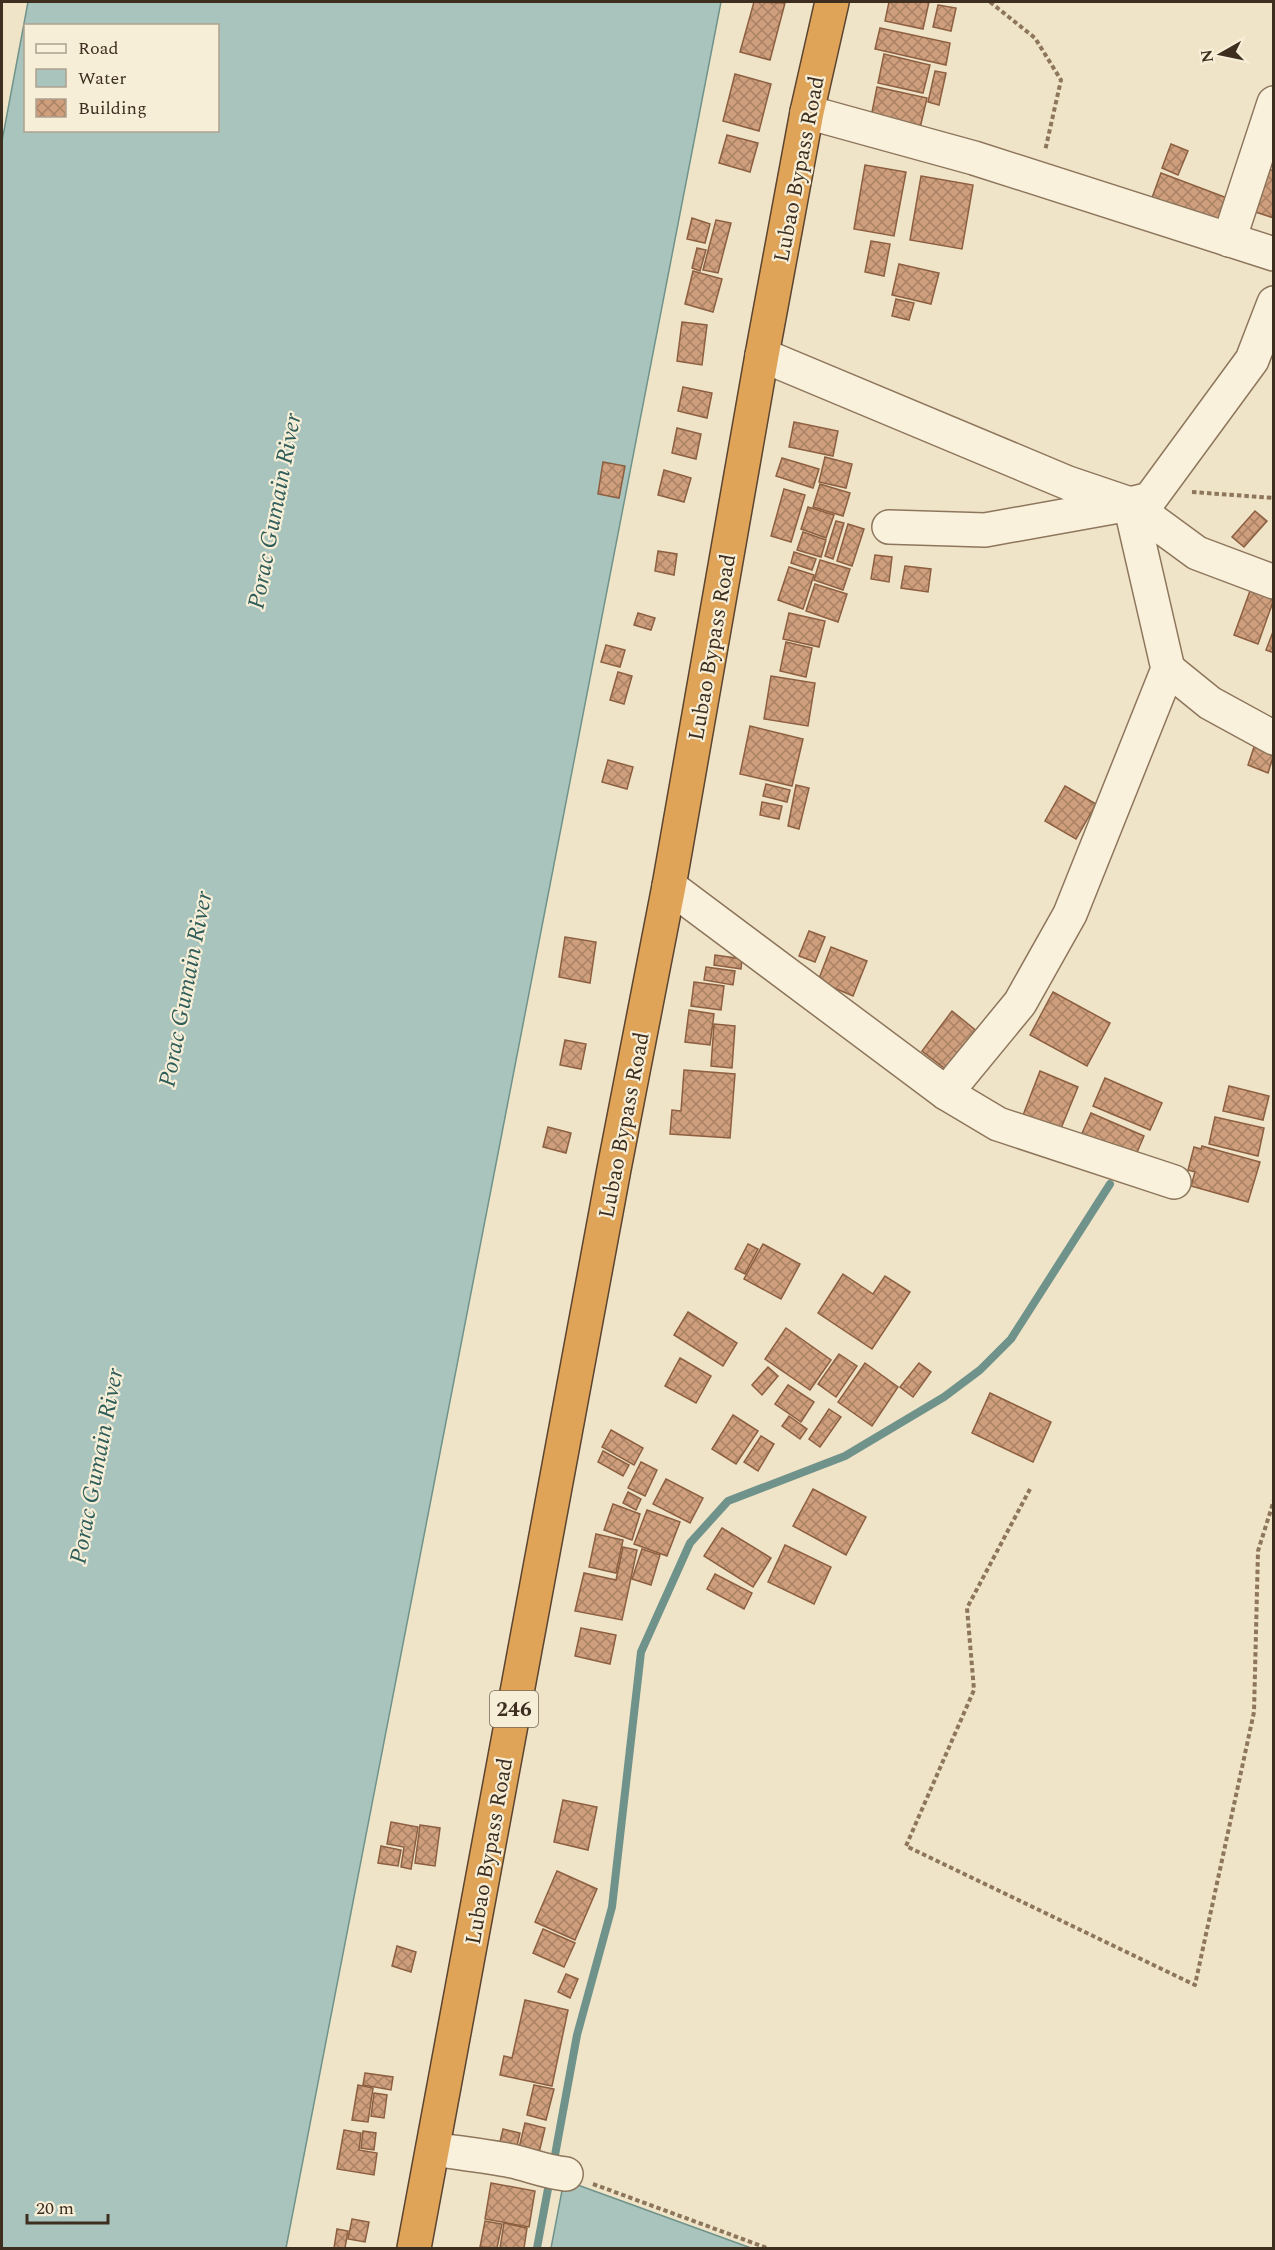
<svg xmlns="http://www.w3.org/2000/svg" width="1275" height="2250" font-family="Spectral,serif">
<defs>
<pattern id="building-cross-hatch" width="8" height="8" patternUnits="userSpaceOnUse" patternTransform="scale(1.5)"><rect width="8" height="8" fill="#cf9f7d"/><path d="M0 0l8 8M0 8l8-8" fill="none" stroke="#a98266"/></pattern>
</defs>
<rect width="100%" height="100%" fill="#f0e4c8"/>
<g fill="#a9c4bc" stroke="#6f938a" stroke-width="1.5" fill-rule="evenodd">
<path d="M 28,2 L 721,2 L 286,2248 L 2,2248 L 2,141 ZM 26,26 L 218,26 L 218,130 L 26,130 Z"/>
<polygon points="564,2180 751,2248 551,2248"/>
</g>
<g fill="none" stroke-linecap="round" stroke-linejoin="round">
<g stroke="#6f938a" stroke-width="8">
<polyline points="553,2166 577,2035 612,1907 641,1652 690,1543 728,1501 845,1456 944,1397 980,1370 1011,1339 1110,1184"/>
<polyline points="537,2248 550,2178"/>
</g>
</g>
<g fill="url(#building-cross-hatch)" stroke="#8d5f41" stroke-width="1.5">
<polygon points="754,2 785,3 770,60 740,52"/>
<polygon points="889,2 929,2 923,29 885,21"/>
<polygon points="938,5 956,8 951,31 933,27"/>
<polygon points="880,28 950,43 946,65 875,49"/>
<polygon points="884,54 930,65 923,93 878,83"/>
<polygon points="935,71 946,73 939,105 928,102"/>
<polygon points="735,74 771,84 759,131 723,121"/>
<polygon points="877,87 927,98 920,128 871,117"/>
<polygon points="727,135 758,143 750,172 719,163"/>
<polygon points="1171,144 1188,151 1178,175 1162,168"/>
<polygon points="865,165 906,172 894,236 854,229"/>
<polygon points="1258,165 1274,171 1274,218 1243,208"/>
<polygon points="1161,173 1227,198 1214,231 1149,206"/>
<polygon points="921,176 973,185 962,249 910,240"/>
<polygon points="692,218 710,224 705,243 687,239"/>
<polygon points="716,220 731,223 718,273 703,270"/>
<polygon points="871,241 890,244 884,276 865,272"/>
<polygon points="697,248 706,250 700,271 692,268"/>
<polygon points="899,264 939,273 931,304 892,295"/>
<polygon points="693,271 722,279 713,312 685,304"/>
<polygon points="896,299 914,303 909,320 892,316"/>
<polygon points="682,322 707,325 702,365 677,361"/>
<polygon points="683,387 712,393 707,418 678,411"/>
<polygon points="794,422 838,431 833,456 789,447"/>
<polygon points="677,428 701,434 696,459 672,453"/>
<polygon points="825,457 852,464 846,488 819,482"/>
<polygon points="782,458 819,469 813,488 776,476"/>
<polygon points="603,462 625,466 619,498 598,494"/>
<polygon points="664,470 691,478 684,502 658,495"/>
<polygon points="820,484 850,493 843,516 813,507"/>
<polygon points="784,489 805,495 791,542 771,536"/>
<polygon points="808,507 834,515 826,538 801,529"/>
<polygon points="1255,511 1267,521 1244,547 1232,537"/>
<polygon points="836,521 844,523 833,559 825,556"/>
<polygon points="848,524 864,529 852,566 837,561"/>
<polygon points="803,532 826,540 821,557 797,550"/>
<polygon points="658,551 677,554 674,575 655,571"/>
<polygon points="794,552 816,559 812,570 791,563"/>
<polygon points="875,555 892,557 889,582 871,579"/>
<polygon points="820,560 850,569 843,590 814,580"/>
<polygon points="905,566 931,569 928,592 901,588"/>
<polygon points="789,567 814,575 803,609 778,600"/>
<polygon points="815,584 847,594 838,622 806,611"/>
<polygon points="1250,591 1274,599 1258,644 1234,635"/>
<polygon points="638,613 655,618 651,630 634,625"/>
<polygon points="789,613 825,621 819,647 783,639"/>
<polygon points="1274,629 1274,653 1266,650"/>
<polygon points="786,642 812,648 806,677 780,671"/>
<polygon points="606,645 625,650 620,667 601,662"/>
<polygon points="618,672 632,676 624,704 610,700"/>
<polygon points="771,676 815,683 808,726 764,719"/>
<polygon points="750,726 803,739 792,786 740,774"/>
<polygon points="1254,747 1274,754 1268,773 1248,765"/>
<polygon points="608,760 633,767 627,789 602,782"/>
<polygon points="766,784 790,790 787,802 763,796"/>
<polygon points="796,785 809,788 799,829 788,826"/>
<polygon points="1065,786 1096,804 1076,839 1045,821"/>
<polygon points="762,802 782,806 779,819 760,815"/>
<polygon points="809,931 825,937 815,962 799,956"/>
<polygon points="565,937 596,942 590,983 559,977"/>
<polygon points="831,947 867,961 853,996 818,981"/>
<polygon points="715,955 742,959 741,969 714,965"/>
<polygon points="706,967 735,971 733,985 704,980"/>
<polygon points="694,982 724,986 721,1010 691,1006"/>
<polygon points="1053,992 1110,1023 1087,1066 1030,1035"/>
<polygon points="689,1010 714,1014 710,1045 685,1042"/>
<polygon points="952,1011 978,1032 948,1071 922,1051"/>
<polygon points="714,1024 735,1026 732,1068 711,1066"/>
<polygon points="565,1040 586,1044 581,1069 560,1065"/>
<polygon points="684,1070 735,1074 730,1138 670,1134 672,1110 681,1111"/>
<polygon points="1040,1071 1078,1087 1057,1138 1020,1123"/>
<polygon points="1105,1078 1162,1103 1150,1130 1093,1106"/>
<polygon points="1229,1086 1269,1096 1263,1120 1223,1111"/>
<polygon points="1091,1113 1144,1136 1132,1164 1079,1140"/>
<polygon points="1215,1117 1264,1128 1258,1156 1209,1144"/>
<polygon points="548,1127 571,1133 566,1153 543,1147"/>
<polygon points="1202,1146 1260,1162 1248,1202 1191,1186 1195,1172 1188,1170 1194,1147 1201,1149"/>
<polygon points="748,1244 758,1249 745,1274 735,1269"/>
<polygon points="763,1244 800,1264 781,1299 744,1279"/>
<polygon points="843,1274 873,1294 885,1276 910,1292 872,1349 818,1313"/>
<polygon points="688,1312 737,1343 723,1366 674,1335"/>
<polygon points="786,1328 831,1360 810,1390 765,1359"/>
<polygon points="839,1354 857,1366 836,1397 818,1384"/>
<polygon points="680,1358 711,1376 696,1403 665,1386"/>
<polygon points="865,1363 898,1387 872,1426 838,1402"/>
<polygon points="919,1363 931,1372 913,1397 900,1387"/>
<polygon points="768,1367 778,1376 762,1395 752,1385"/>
<polygon points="788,1385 814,1402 801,1422 775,1404"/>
<polygon points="990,1393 1051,1422 1033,1462 972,1433"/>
<polygon points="829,1409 841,1417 820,1447 809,1439"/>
<polygon points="733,1415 758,1431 736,1464 712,1449"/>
<polygon points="789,1416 807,1429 800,1439 782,1426"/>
<polygon points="611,1430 643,1448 634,1465 602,1447"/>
<polygon points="761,1436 774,1444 758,1471 744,1462"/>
<polygon points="603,1451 629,1465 623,1476 598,1462"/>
<polygon points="641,1462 657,1470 645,1496 628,1488"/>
<polygon points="666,1479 703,1498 690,1523 653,1504"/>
<polygon points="813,1489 866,1517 846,1555 793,1526"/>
<polygon points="628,1492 641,1499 636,1510 623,1503"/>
<polygon points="613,1504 640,1514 632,1540 604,1530"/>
<polygon points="647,1510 680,1522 667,1556 634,1544"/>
<polygon points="722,1528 771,1558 753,1587 704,1556"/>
<polygon points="596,1534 623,1540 616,1573 589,1567"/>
<polygon points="785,1545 831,1567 814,1604 768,1582"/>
<polygon points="623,1547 637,1550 622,1620 575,1611 584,1573 616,1580"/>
<polygon points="642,1549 660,1555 651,1585 632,1579"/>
<polygon points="715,1574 752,1593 744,1609 707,1589"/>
<polygon points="581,1628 616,1635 610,1664 575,1656"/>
<polygon points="563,1800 597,1807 588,1850 554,1842"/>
<polygon points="391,1822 418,1827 411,1869 401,1867 404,1847 387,1844"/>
<polygon points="420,1825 440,1828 435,1866 415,1863"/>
<polygon points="381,1846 401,1850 398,1866 378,1863"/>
<polygon points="557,1871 597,1889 575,1940 535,1922"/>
<polygon points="543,1929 575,1943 564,1967 533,1953"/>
<polygon points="397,1946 416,1952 411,1972 392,1966"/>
<polygon points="566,1974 578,1979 570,1998 558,1992"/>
<polygon points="525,2000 568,2010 552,2086 500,2075 504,2056 512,2058"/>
<polygon points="365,2073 393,2077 391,2090 363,2085"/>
<polygon points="358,2085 373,2088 368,2122 352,2120"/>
<polygon points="534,2085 554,2089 546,2120 527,2115"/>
<polygon points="374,2093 387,2095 384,2118 371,2116"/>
<polygon points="525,2123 545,2128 538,2157 518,2152"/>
<polygon points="503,2129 520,2133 516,2150 499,2146"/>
<polygon points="344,2130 361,2133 359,2150 377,2153 374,2175 337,2169"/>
<polygon points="363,2131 376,2133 374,2150 361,2148"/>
<polygon points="491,2183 535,2191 529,2227 485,2219"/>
<polygon points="352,2219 369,2222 365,2242 348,2239"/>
<polygon points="485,2221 502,2224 497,2248 480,2247"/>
<polygon points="504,2223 527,2228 524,2248 500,2248"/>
<polygon points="337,2229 348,2231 345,2248 334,2248"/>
</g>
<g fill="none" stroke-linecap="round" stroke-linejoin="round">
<defs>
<g id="minor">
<polyline points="807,112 974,158 1274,254"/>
<polyline points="1229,240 1274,103"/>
<polyline points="762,355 1068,483 1130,504 1150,499 1252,360 1274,303"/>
<polyline points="889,527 985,530 1130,504 1197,553 1274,582"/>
<polyline points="1168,669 1210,703 1274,738"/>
<polyline points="669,886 946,1093 998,1124 1174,1182"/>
<polyline points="946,1093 1020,1003 1070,914 1168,669 1130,504"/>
<path d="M 433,2149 C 459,2153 486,2156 512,2161 C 530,2165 546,2172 566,2174"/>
</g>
<polyline id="highway" points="414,2248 614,1169 669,886 762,355 807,112 832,2"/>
</defs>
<use href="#minor" stroke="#8d765c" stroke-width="36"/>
<use href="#highway" stroke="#5b4430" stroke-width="36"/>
<g stroke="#8d765c" stroke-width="4" stroke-dasharray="4.5 3" stroke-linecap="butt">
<polyline points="990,2 1035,38 1061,80 1045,151"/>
<polyline points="1192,492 1274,498"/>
<polyline points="1030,1489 967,1608 974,1690 906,1846 1195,1985 1254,1712 1258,1551 1274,1500"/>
<polyline points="593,2184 767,2248"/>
</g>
<use href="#minor" stroke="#faf1dc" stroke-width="33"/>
<use href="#highway" stroke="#e0a458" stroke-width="33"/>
</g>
<g text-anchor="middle" stroke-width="4.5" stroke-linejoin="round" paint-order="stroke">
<rect fill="#f7eed8" stroke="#756857" stroke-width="1.5" x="490" y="1691" width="48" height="36" rx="4.5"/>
<g font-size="21" font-weight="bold" fill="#3d2e20">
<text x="514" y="1716">246</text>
</g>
<g font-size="22" fill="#3d2e20" stroke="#f7eed8">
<text transform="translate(798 169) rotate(-79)" y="8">Lubao Bypass Road</text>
<text transform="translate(711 647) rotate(-80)" y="8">Lubao Bypass Road</text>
<text transform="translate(623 1125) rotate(-79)" y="8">Lubao Bypass Road</text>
<text transform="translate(488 1851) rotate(-80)" y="8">Lubao Bypass Road</text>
</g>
<g font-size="24" font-style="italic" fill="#2f5d5a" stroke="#f7eed8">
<text transform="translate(274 511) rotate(-79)" y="8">Porac Gumain River</text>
<text transform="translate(185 989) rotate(-79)" y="8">Porac Gumain River</text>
<text transform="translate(96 1466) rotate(-79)" y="8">Porac Gumain River</text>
</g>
</g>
<rect width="1275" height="2250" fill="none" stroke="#3d2e20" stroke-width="6"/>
<rect x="24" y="24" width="195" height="108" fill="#f7eed8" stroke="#ada18e" stroke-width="1.5"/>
<rect x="36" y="44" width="30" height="9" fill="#faf1dc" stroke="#ada18e" stroke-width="1.5"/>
<text x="78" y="54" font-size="18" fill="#3d2e20">Road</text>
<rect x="36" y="69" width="30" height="18" fill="#a9c4bc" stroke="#ada18e" stroke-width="1.5"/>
<text x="78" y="84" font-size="18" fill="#3d2e20">Water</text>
<rect x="36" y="99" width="30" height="18" fill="url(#building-cross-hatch)" stroke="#ada18e" stroke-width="1.5"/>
<text x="78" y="114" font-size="18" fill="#3d2e20">Building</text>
<g transform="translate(1221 54) rotate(261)" stroke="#f7eed8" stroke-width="4.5" paint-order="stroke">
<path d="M0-4.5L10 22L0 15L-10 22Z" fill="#3d2e20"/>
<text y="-9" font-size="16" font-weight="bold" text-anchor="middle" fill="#3d2e20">N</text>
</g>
<path d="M27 2214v9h81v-9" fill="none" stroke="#3d2e20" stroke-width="3"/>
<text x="36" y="2214" font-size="18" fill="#3d2e20" stroke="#f7eed8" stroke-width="4.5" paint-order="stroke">20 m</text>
</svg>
